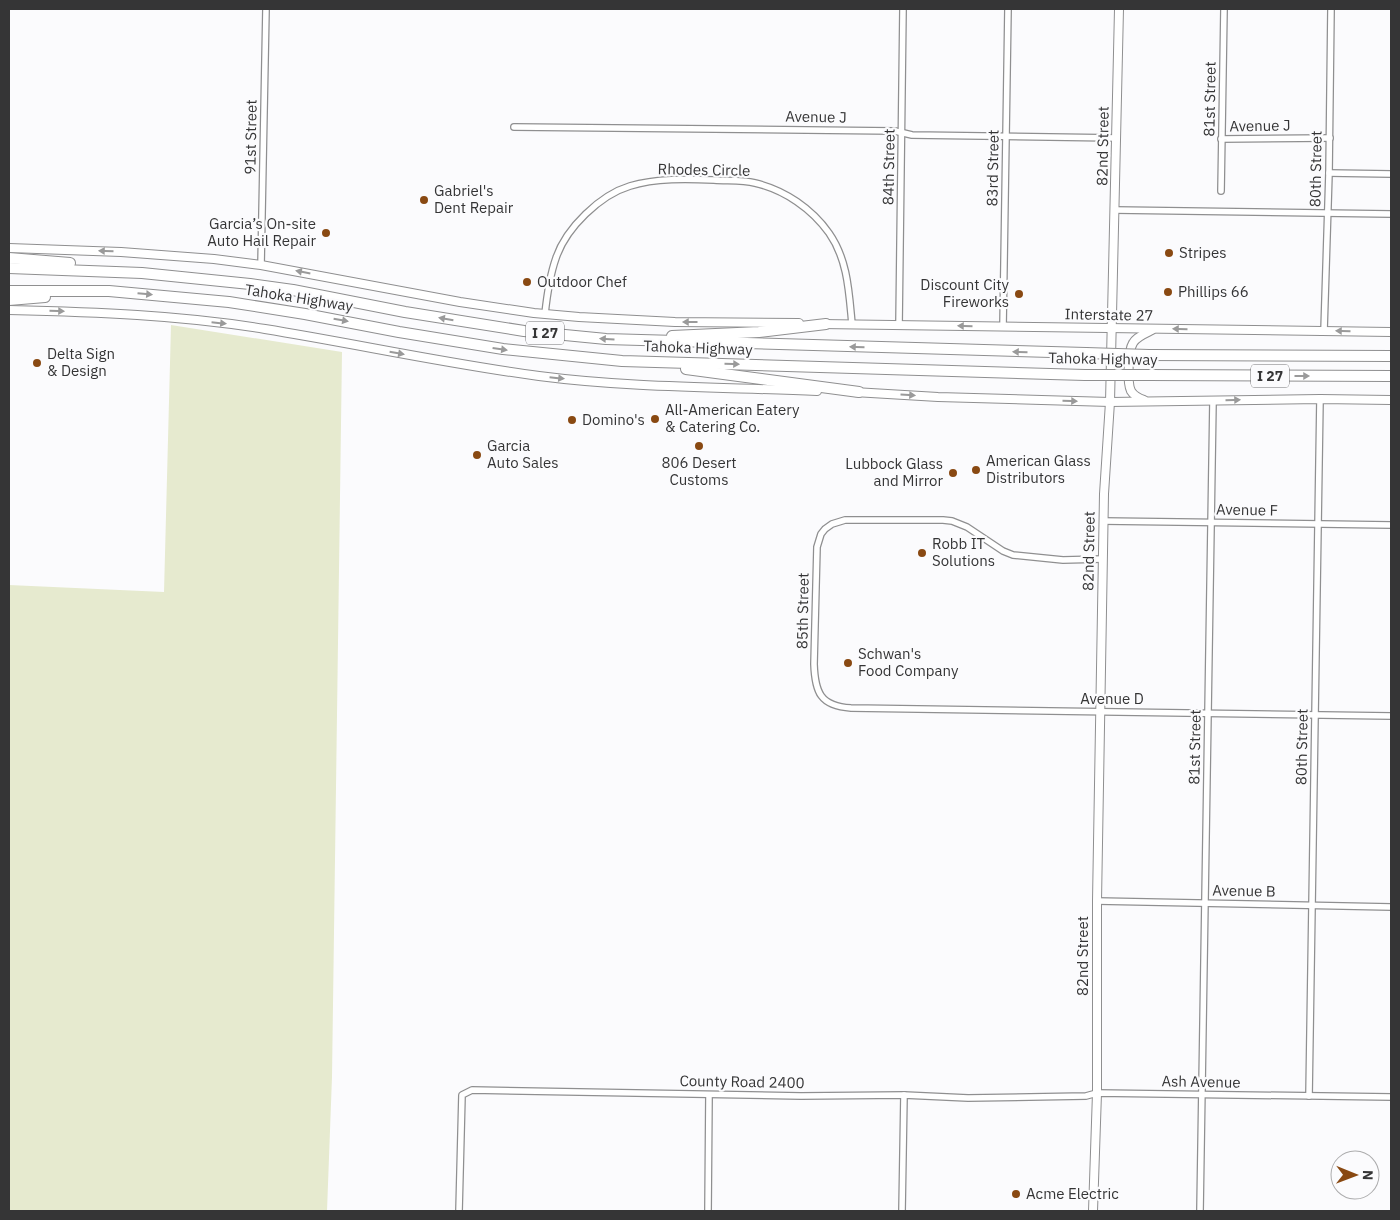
<svg xmlns="http://www.w3.org/2000/svg" width="1400" height="1220" font-family="'IBM Plex Sans',sans-serif">
<rect width="100%" height="100%" fill="#fbfbfd"/>
<polygon fill="#e6eacf" points="171,325 342,352 332,1077 327,1211 9,1211 9,585 164,592"/>
<g fill="none" stroke-linecap="round" stroke-linejoin="round">
<defs>
<g id="street">
<polyline points="514,127 895,131 912,135 1117,138"/>
<polyline points="1221,139 1330,138"/>
<polyline points="1329,173 1391,174"/>
<polyline points="1221,191 1224,9"/>
<polyline points="1115,210 1391,214"/>
<polyline points="261,265 266,9"/>
<path d="M 545,314 C 547,295 550,275 556,258 C 566,228 600,195 630,186 C 656,178 687,179 714,180 C 727,181 742,180 755,183 C 785,190 812,209 829,233 C 848,260 849,293 852,324"/>
<polyline points="899,325 903,9"/>
<polyline points="1003,327 1008,9"/>
<polyline points="1324,331 1329,173 1331,9"/>
<polyline points="1103,521 1391,525"/>
<path d="M 1103,559 L 1063,560 L 1013,555 L 1003,551 L 967,527 L 952,521 L 943,520 L 845,520 L 832,524 L 825,529 L 821,534 L 817,547 L 814,664 C 815,692 820,706 851,708 L 1391,716"/>
<polyline points="1097,901 1391,907"/>
<polyline points="1309,1096 1320,399"/>
<polyline points="459,1211 462,1095 472,1090 801,1096 904,1095 968,1098 1086,1096 1097,1093 1391,1097"/>
<polyline points="708,1211 709,1095"/>
<polyline points="902,1211 904,1095"/>
<polyline points="1200,1211 1213,401"/>
</g>
<g id="secondary">
<polyline points="9,248 121,252 214,259 261,265 460,302 534,313 579,317 675,322 799,323"/>
<path d="M 9,310 C 95,312 180,315 265,329 C 357,344 448,364 539,376 C 631,388 725,387 817,391"/>
<polyline points="821,324 1391,332"/>
<polyline points="854,392 938,397 1110,402 1320,399 1391,400"/>
<path d="M 1144,400 C 1138,398 1134,396 1131,391 C 1127,383 1128,351 1133,343 C 1136,337 1146,333 1152,330"/>
<polyline points="1093,1211 1097,1093 1097,901 1104,494 1110,402 1119,9"/>
</g>
<g id="highway">
<polyline points="9,258 70,263"/>
<polyline points="9,268 142,273 250,284 293,290 405,312 524,331 606,339 1086,353"/>
<polyline points="9,291 109,291 229,302 305,314 399,332 503,349 622,361 1085,375"/>
<polyline points="9,300 45,297"/>
<polyline points="672,336 759,332 826,324"/>
<polyline points="1149,355 1391,356"/>
<polyline points="686,369 859,392"/>
<polyline points="1148,375 1391,376"/>
</g>
</defs>
<use href="#street" stroke="#8f8f90" stroke-width="8"/>
<use href="#secondary" stroke="#8f8f90" stroke-width="10"/>
<use href="#highway" stroke="#8f8f90" stroke-width="12"/>
<use href="#street" stroke="#fff" stroke-width="5.5"/>
<use href="#secondary" stroke="#fff" stroke-width="8"/>
<use href="#highway" stroke="#fff" stroke-width="10"/>
<defs>
<g id="highway-bridge">
<polyline points="1086,353 1149,355"/>
<polyline points="1085,375 1148,375"/>
</g>
</defs>
<use href="#highway-bridge" stroke="#8f8f90" stroke-width="12" stroke-linecap="butt"/>
<use href="#highway-bridge" stroke="#fff" stroke-width="10"/>
</g>
<defs><path id="oneway-solid" d="M-6-.8H1V-3.2L6.5 0L1 3.2V.8H-6Z" transform="scale(1.25)"/></defs>
<g fill="#9a9a9a">
<use href="#oneway-solid" transform="translate(106 251) rotate(-178)"/>
<use href="#oneway-solid" transform="translate(303 272) rotate(-169)"/>
<use href="#oneway-solid" transform="translate(145 294) rotate(5)"/>
<use href="#oneway-solid" transform="translate(57 311) rotate(1)"/>
<use href="#oneway-solid" transform="translate(446 319) rotate(-170)"/>
<use href="#oneway-solid" transform="translate(341 320) rotate(10)"/>
<use href="#oneway-solid" transform="translate(690 322) rotate(180)"/>
<use href="#oneway-solid" transform="translate(219 323) rotate(6)"/>
<use href="#oneway-solid" transform="translate(965 326) rotate(-179)"/>
<use href="#oneway-solid" transform="translate(1180 329) rotate(-179)"/>
<use href="#oneway-solid" transform="translate(1343 331) rotate(-179)"/>
<use href="#oneway-solid" transform="translate(607 339) rotate(-177)"/>
<use href="#oneway-solid" transform="translate(857 347) rotate(-178)"/>
<use href="#oneway-solid" transform="translate(500 349) rotate(8)"/>
<use href="#oneway-solid" transform="translate(1020 352) rotate(-178)"/>
<use href="#oneway-solid" transform="translate(397 353) rotate(10)"/>
<use href="#oneway-solid" transform="translate(732 364) rotate(2)"/>
<use href="#oneway-solid" transform="translate(1302 376)"/>
<use href="#oneway-solid" transform="translate(557 378) rotate(6)"/>
<use href="#oneway-solid" transform="translate(908 395) rotate(3)"/>
<use href="#oneway-solid" transform="translate(1233 400) rotate(-2)"/>
<use href="#oneway-solid" transform="translate(1070 401) rotate(2)"/>
</g>
<g fill="#894912" stroke="#fbfbfd" stroke-width="2">
<circle cx="424" cy="200" r="5"/>
<circle cx="326" cy="233" r="5"/>
<circle cx="1169" cy="253" r="5"/>
<circle cx="527" cy="282" r="5"/>
<circle cx="1168" cy="292" r="5"/>
<circle cx="1019" cy="294" r="5"/>
<circle cx="37" cy="363" r="5"/>
<circle cx="655" cy="419" r="5"/>
<circle cx="572" cy="420" r="5"/>
<circle cx="699" cy="446" r="5"/>
<circle cx="477" cy="455" r="5"/>
<circle cx="976" cy="470" r="5"/>
<circle cx="953" cy="473" r="5"/>
<circle cx="922" cy="553" r="5"/>
<circle cx="848" cy="663" r="5"/>
<circle cx="1016" cy="1194" r="5"/>
</g>
<g text-anchor="middle" stroke-width="4.5" stroke-linejoin="round" paint-order="stroke">
<g fill="#fbfbfd" stroke="#707072" stroke-width="1">
<rect x="526" y="321.5" width="38" height="23" rx="4"/>
<rect x="1251" y="364.5" width="38" height="23" rx="4"/>
</g>
<g font-size="14" font-weight="bold" fill="#353536">
<text x="545" y="338">I 27</text>
<text x="1270" y="381">I 27</text>
</g>
<g font-size="15" fill="#353536" stroke="#fbfbfd">
<text transform="translate(1210 99) rotate(-89)" y="5">81st Street</text>
<text transform="translate(816 117) rotate(1)" y="5">Avenue J</text>
<text transform="translate(1260 126) rotate(-1)" y="5">Avenue J</text>
<text transform="translate(251 137) rotate(-89)" y="5">91st Street</text>
<text transform="translate(1103 146) rotate(-89)" y="5">82nd Street</text>
<text transform="translate(889 167) rotate(-89)" y="5">84th Street</text>
<text transform="translate(993 168) rotate(-89)" y="5">83rd Street</text>
<text transform="translate(1316 169) rotate(-89)" y="5">80th Street</text>
<text transform="translate(704 170) rotate(1)" y="5">Rhodes Circle</text>
<text transform="translate(299 298) rotate(9)" y="5">Tahoka Highway</text>
<text transform="translate(1109 315) rotate(1)" y="5">Interstate 27</text>
<text transform="translate(698 348) rotate(2)" y="5">Tahoka Highway</text>
<text transform="translate(1103 359) rotate(1)" y="5">Tahoka Highway</text>
<text transform="translate(1247 510) rotate(1)" y="5">Avenue F</text>
<text transform="translate(1089 551) rotate(-89)" y="5">82nd Street</text>
<text transform="translate(803 611) rotate(-89)" y="5">85th Street</text>
<text x="1112" y="704">Avenue D</text>
<text transform="translate(1195 747) rotate(-89)" y="5">81st Street</text>
<text transform="translate(1302 747) rotate(-89)" y="5">80th Street</text>
<text transform="translate(1244 891) rotate(1)" y="5">Avenue B</text>
<text transform="translate(1083 956) rotate(-90)" y="5">82nd Street</text>
<text transform="translate(742 1082) rotate(1)" y="5">County Road 2400</text>
<text transform="translate(1201 1082) rotate(1)" y="5">Ash Avenue</text>
</g>
<g font-size="15" fill="#353536" stroke="#fbfbfd" text-anchor="start">
<text x="434" y="196">Gabriel's<tspan x="434" dy="17">Dent Repair</tspan></text>
<text x="316" y="229" text-anchor="end">Garcia’s On-site<tspan x="316" dy="17">Auto Hail Repair</tspan></text>
<text x="1179" y="258">Stripes</text>
<text x="537" y="287">Outdoor Chef</text>
<text x="1009" y="290" text-anchor="end">Discount City<tspan x="1009" dy="17">Fireworks</tspan></text>
<text x="1178" y="297">Phillips 66</text>
<text x="47" y="359">Delta Sign<tspan x="47" dy="17">&amp; Design</tspan></text>
<text x="665" y="415">All-American Eatery<tspan x="665" dy="17">&amp; Catering Co.</tspan></text>
<text x="582" y="425">Domino's</text>
<text x="487" y="451">Garcia<tspan x="487" dy="17">Auto Sales</tspan></text>
<text x="986" y="466">American Glass<tspan x="986" dy="17">Distributors</tspan></text>
<text x="699" y="468" text-anchor="middle">806 Desert<tspan x="699" dy="17">Customs</tspan></text>
<text x="943" y="469" text-anchor="end">Lubbock Glass<tspan x="943" dy="17">and Mirror</tspan></text>
<text x="932" y="549">Robb IT<tspan x="932" dy="17">Solutions</tspan></text>
<text x="858" y="659">Schwan's<tspan x="858" dy="17">Food Company</tspan></text>
<text x="1026" y="1199">Acme Electric</text>
</g>
</g>
<rect width="1400" height="1220" fill="none" stroke="#353536" stroke-width="20"/>
<g transform="translate(1355 1175) rotate(91)"><circle r="24" fill="#fbfbfd" stroke="#acacad"/>
<path d="M0-4L9 19L0 12L-9 19Z" fill="#894912"/>
<text y="-8" font-size="14" font-weight="bold" text-anchor="middle" fill="#353536">N</text>
</g>
</svg>
